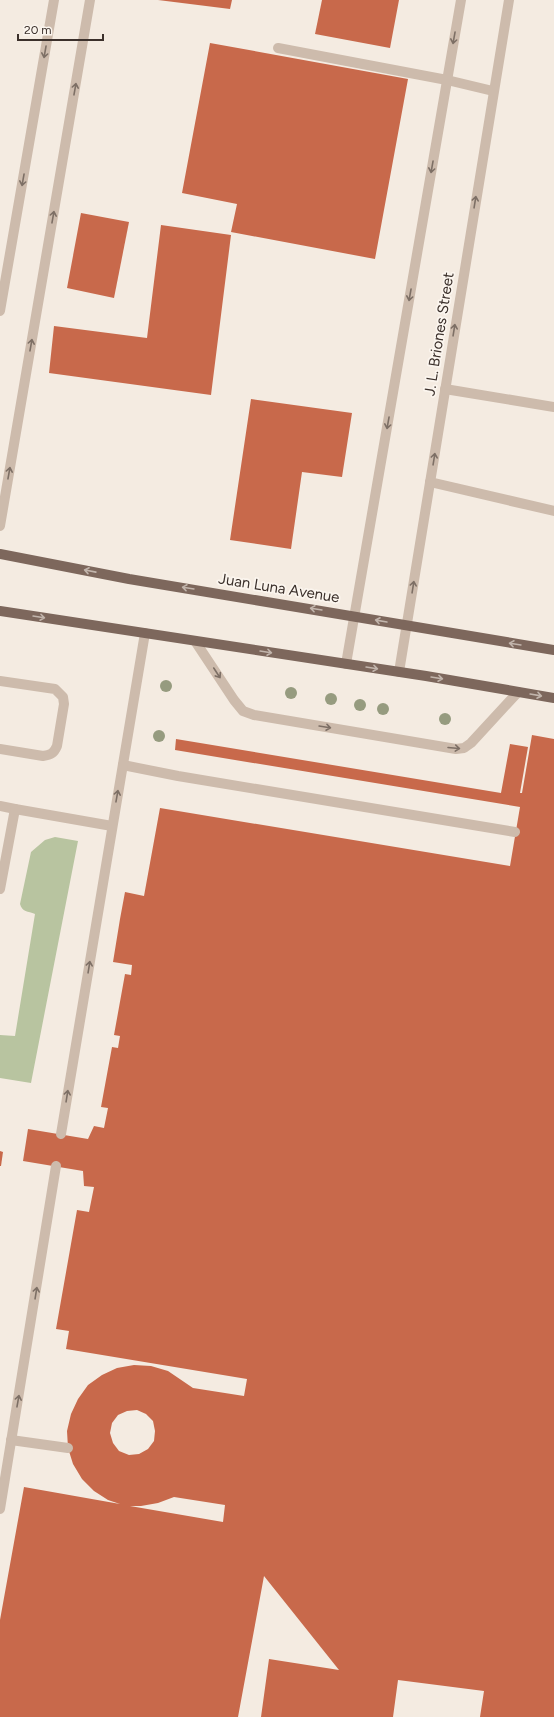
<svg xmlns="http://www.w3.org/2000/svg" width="554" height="1717" font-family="Figtree,sans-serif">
<rect width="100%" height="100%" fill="#f4ebe1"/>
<path fill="#b8c4a0" d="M 55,837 L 78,841 L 31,1083 L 0,1078 L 0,1035 L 15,1036 L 35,914 C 28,911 22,912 20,904 L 31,852 L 45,840 Z"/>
<g fill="#c8694b" fill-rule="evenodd">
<polygon points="158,0 232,0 230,9"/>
<polygon points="322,0 399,0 390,48 315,34"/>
<polygon points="210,43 408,79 375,259 231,232 237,204 182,193"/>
<polygon points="81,213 129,222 114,298 67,288"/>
<polygon points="161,225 231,235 211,395 49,373 54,326 147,338"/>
<polygon points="251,399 352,413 342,477 302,472 291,549 230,540"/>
<path d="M 532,735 L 554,739 L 554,1717 L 480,1717 L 484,1691 L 398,1680 L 393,1717 L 261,1717 L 269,1659 L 339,1670 L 264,1576 L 238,1717 L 0,1717 L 0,1620 L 24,1487 L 120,1504 L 108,1500 L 94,1491 L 82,1479 L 73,1464 L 68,1448 L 67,1431 L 71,1414 L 78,1399 L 88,1385 L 102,1375 L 117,1368 L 134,1365 L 151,1366 L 168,1371 L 193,1388 L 244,1396 L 247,1379 L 66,1349 L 69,1331 L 56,1329 L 77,1210 L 89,1212 L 94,1187 L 84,1186 L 83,1171 L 23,1161 L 28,1129 L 88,1139 L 94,1126 L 104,1128 L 108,1108 L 101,1107 L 112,1047 L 118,1048 L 120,1036 L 114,1035 L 125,974 L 131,975 L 132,965 L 113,962 L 120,919 L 125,892 L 144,896 L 160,808 L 510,866 L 520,807 L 175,750 L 176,739 L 501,793 L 510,744 L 528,747 L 520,793 L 522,793 ZM 137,1410 L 146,1414 L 153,1421 L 155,1431 L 154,1441 L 148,1449 L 139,1454 L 129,1455 L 119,1451 L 113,1443 L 110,1433 L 112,1423 L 118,1415 L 127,1411 ZM 174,1497 L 225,1505 L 223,1522 L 130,1506 L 141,1506 L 158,1503 Z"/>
<polygon points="0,1151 3,1152 1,1166 0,1166"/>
</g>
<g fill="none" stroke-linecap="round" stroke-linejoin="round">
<g stroke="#cdbbac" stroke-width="10">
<polyline points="278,48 447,80 493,91"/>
<polyline points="445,389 554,407"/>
<polyline points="430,482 554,511"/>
<polyline points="195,641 234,700 243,711 254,715 456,749 464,748 471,743 518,692"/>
<path d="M 0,681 L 55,689 L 63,697 L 64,704 L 57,746 C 54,753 51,755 43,756 L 0,749"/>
<polyline points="123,765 178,776 515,832"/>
<polyline points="0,806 15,809 0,889"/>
<polyline points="15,809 112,826"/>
<polyline points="61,1134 145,633"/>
<polyline points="11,1440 68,1448"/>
<polyline points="0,1509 56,1166"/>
</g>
<g stroke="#cdbbac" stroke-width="10">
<polyline points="0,311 54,0"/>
<polyline points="0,526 90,0"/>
<polyline points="346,664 461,0"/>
<polyline points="399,672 509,0"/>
</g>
<g stroke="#7d675c" stroke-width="10">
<polyline points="0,554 129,579 554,650"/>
<polyline points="0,611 426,676 554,698"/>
</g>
</g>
<g fill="#969b7f">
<circle cx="166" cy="686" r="6"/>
<circle cx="291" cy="693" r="6"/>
<circle cx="331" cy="699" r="6"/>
<circle cx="360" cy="705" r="6"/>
<circle cx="383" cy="709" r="6"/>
<circle cx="445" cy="719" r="6"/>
<circle cx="159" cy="736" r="6"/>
</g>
<defs><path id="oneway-shaft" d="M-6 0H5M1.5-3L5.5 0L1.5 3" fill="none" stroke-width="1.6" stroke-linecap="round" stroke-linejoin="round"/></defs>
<g stroke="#7d6f65">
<use href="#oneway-shaft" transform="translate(454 38) rotate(100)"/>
<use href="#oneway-shaft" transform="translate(45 52) rotate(100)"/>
<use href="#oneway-shaft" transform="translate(75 89) rotate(-80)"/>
<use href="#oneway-shaft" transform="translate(432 167) rotate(100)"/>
<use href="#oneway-shaft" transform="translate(23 180) rotate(100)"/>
<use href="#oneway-shaft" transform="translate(475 202) rotate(-81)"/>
<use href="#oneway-shaft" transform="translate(53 217) rotate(-80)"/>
<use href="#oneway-shaft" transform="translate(410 295) rotate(100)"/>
<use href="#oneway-shaft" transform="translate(454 330) rotate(-81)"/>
<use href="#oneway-shaft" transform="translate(31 345) rotate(-80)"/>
<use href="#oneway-shaft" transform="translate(388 423) rotate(100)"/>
<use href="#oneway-shaft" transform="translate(434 459) rotate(-81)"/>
<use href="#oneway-shaft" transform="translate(9 473) rotate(-80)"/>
<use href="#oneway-shaft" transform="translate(413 587) rotate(-81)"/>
<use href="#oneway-shaft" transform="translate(217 673) rotate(57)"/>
<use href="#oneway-shaft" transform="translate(325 727) rotate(9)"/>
<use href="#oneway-shaft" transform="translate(454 748) rotate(5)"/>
<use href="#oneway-shaft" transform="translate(117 796) rotate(-80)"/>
<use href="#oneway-shaft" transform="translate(89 967) rotate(-81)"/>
<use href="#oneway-shaft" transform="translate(67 1096) rotate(-81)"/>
<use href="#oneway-shaft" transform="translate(36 1293) rotate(-81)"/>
<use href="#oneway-shaft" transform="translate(18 1401) rotate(-80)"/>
</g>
<g stroke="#c2b5ac">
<use href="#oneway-shaft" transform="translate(90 571) rotate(-169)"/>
<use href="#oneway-shaft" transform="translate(188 588) rotate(-171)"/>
<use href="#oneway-shaft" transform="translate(316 609) rotate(-171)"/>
<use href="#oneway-shaft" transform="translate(39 617) rotate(9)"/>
<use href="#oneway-shaft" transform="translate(381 621) rotate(-170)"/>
<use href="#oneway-shaft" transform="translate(515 644) rotate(-171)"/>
<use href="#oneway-shaft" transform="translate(266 652) rotate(9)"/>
<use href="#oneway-shaft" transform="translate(372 668) rotate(9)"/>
<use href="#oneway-shaft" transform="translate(437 678) rotate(9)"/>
<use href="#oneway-shaft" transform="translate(536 695) rotate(10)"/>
</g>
<g text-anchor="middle" stroke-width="3.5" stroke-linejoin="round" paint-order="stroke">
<g font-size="15" fill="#3b302b" stroke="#fbf5ee">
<text transform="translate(439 334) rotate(-81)" y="5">J. L. Briones Street</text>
<text transform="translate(279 588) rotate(9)" y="5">Juan Luna Avenue</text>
</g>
</g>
<path d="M18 34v6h85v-6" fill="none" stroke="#3b302b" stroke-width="2"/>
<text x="24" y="34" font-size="12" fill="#3b302b" stroke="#fbf5ee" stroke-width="3" paint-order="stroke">20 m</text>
</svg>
